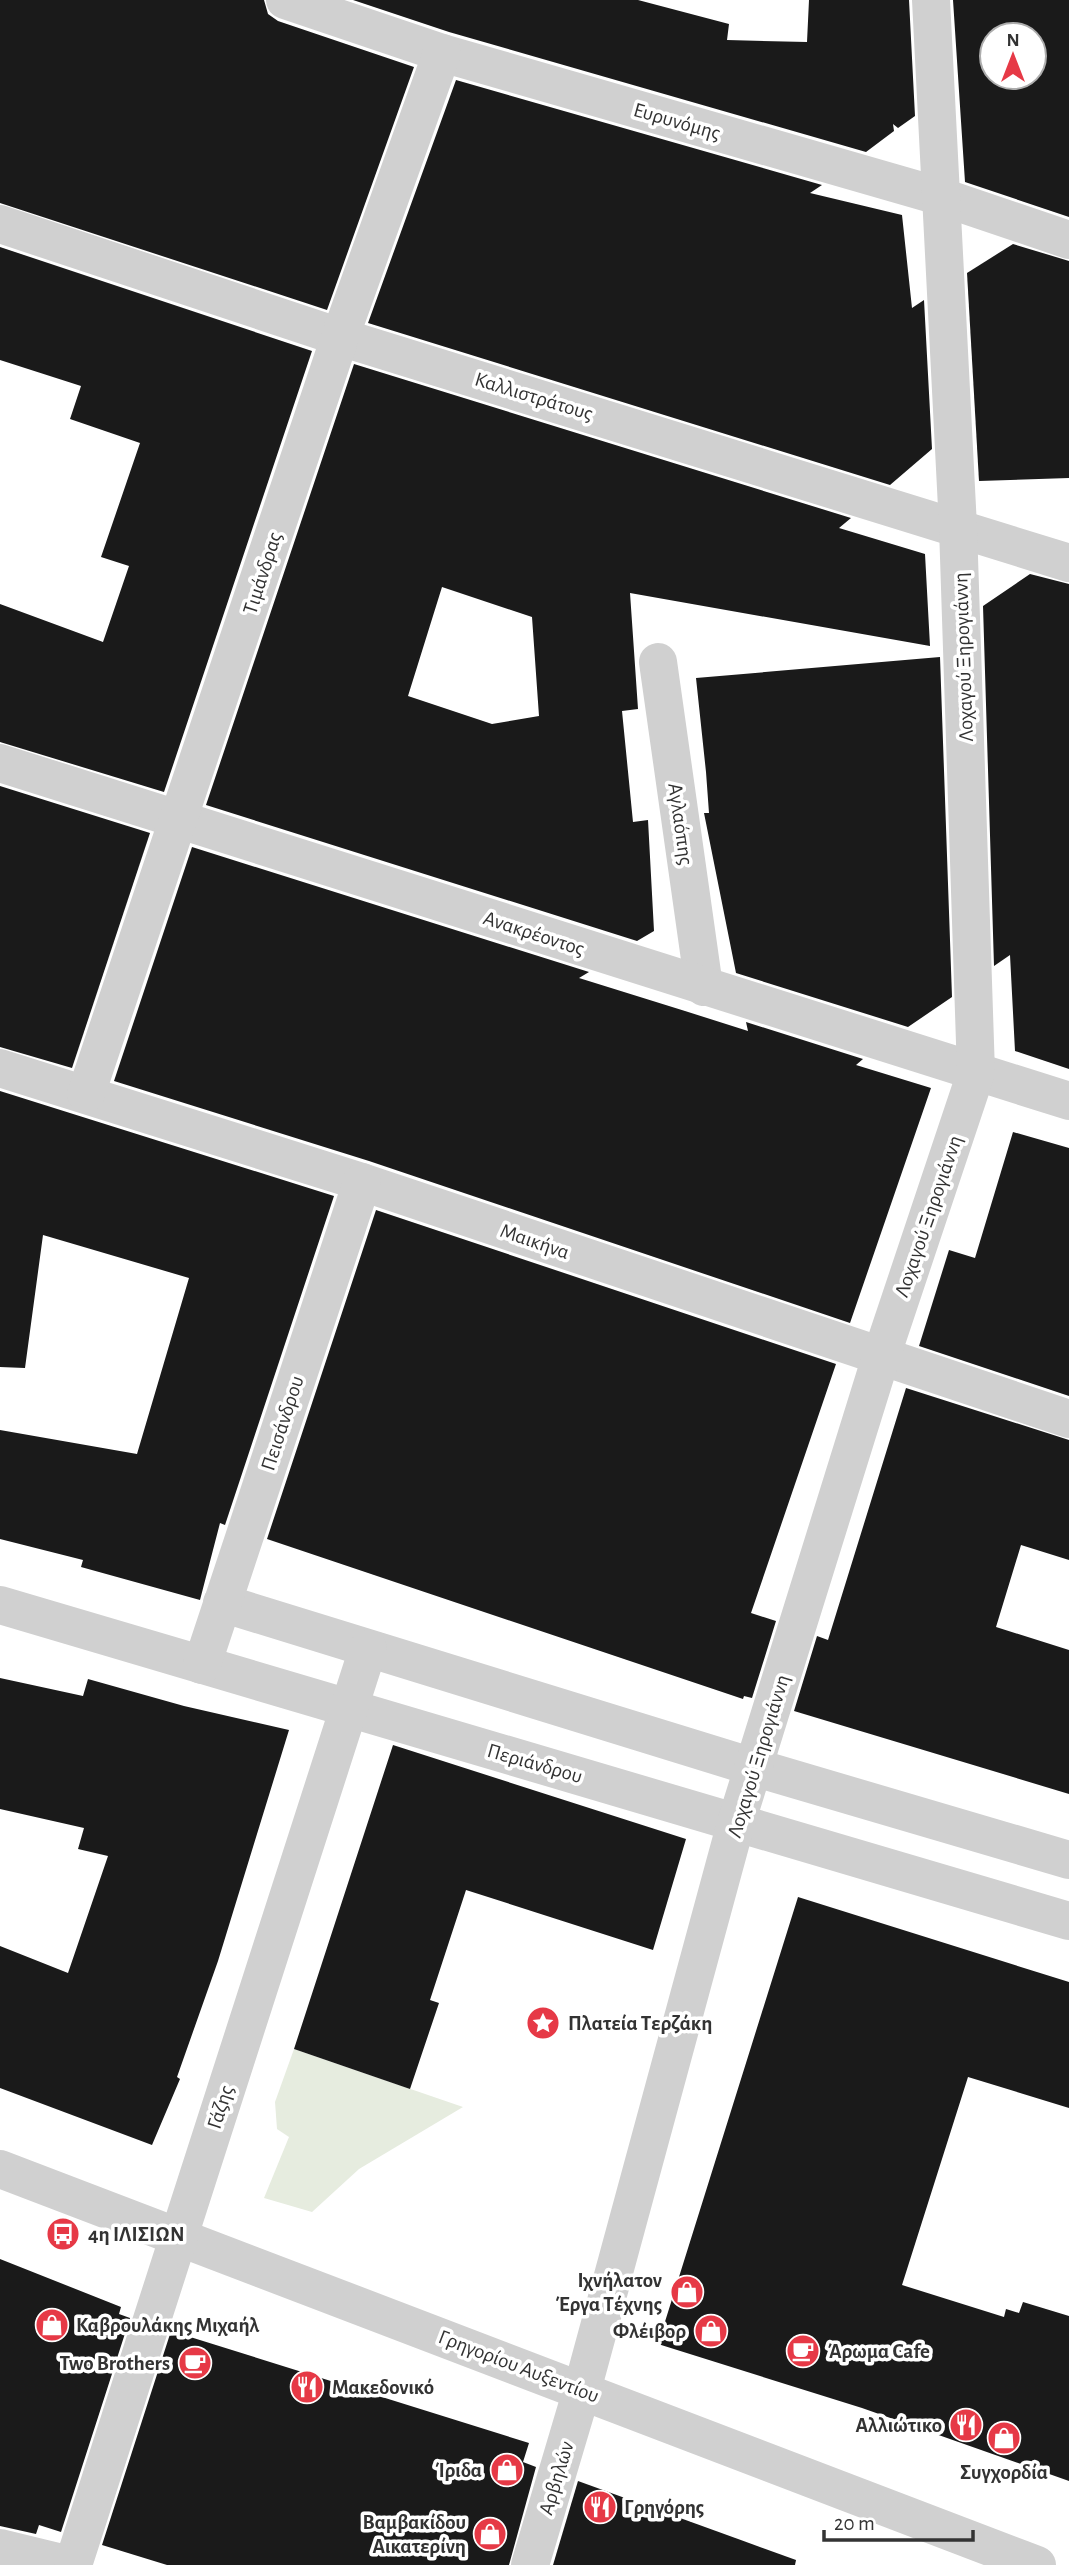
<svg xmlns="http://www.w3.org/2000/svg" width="1069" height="2565" font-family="'Alegreya Sans',sans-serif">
<rect width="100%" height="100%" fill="#fff"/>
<polygon fill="#e6ecdf" points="294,2049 463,2107 359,2169 312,2212 264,2198 289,2137 277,2129 275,2102"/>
<g fill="#1a1a1a" fill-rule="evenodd">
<polygon points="0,0 264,0 268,14 278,21 414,67 327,310 0,203"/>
<polygon points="353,0 638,0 729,24 727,40 807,42 809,0 909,0 915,116 898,128 893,124 894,131 866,152 449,32"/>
<path d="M 953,0 L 1069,0 L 1069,217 L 965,182 ZM 992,35 L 1034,35 L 1034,77 L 992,77 Z"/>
<polygon points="456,80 822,185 810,193 902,215 912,308 924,300 932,449 890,485 368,323"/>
<polygon points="1013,244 1069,261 1069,478 979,481 967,273"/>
<polygon points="0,247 312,351 164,792 0,742 0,604 103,642 129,566 101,557 140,443 70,419 81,386 0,360"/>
<path d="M 354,364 L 851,518 L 839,528 L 925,554 L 930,646 L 630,593 L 638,709 L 622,711 L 633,822 L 648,820 L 654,931 L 637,941 L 206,805 ZM 442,587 L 532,617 L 539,716 L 492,724 L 408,696 Z"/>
<polygon points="1030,574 1069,584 1069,1069 1015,1051 1010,955 994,966 983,606"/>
<polygon points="940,657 952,997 908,1027 736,973 704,813 709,813 706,772 696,678"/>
<polygon points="0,786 150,833 72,1068 0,1047"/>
<polygon points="192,847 589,972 579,978 685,1011 748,1031 746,1022 863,1059 856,1065 931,1088 850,1323 369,1161 114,1081"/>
<polygon points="0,1091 334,1196 225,1525 220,1523 200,1600 81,1567 83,1560 0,1539 0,1430 137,1454 189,1278 43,1235 25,1368 0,1367"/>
<polygon points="1013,1132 1069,1148 1069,1396 919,1346 949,1250 975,1258"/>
<polygon points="376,1210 836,1364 751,1613 776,1621 752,1698 744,1696 743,1699 267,1539"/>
<polygon points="906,1388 1069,1440 1069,1560 1021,1545 996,1627 1069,1650 1069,1794 794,1711 817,1636 828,1640"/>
<polygon points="0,1678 83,1696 88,1679 184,1706 289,1730 218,1961 177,2077 180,2079 152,2145 0,2088 0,1946 68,1973 108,1856 78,1849 84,1828 0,1809"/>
<polygon points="393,1745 686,1839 653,1950 466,1890 430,2000 439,2003 410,2089 294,2049"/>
<polygon points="798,1897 1069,1982 1069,2108 968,2077 902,2285 1004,2317 1006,2309 1019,2313 1023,2302 1069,2316 1069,2481 862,2408 658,2344"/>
<polygon points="0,2259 121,2307 119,2314 130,2318 61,2532 39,2525 36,2534 0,2526"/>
<polygon points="171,2331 529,2443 523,2462 536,2467 509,2565 167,2565 102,2545"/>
<polygon points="578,2481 796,2560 795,2565 553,2565"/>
</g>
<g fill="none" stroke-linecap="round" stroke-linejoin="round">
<g stroke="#d0d0d0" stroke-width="38">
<polyline points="285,0 442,53 939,196 1069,240"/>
<polyline points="0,224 340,337 1069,563"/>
<polyline points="658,662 704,987"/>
<polyline points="0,763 1069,1101"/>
<polyline points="0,1068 362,1182 1069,1419"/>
<polyline points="86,1094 340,337 442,53"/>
<polyline points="222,1603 753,1767 1069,1860"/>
<polyline points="0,1605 1069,1921"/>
<polyline points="202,1665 362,1182"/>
<polyline points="0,2169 1037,2565"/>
<polyline points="0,2548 70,2565"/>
<polyline points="73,2565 368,1649"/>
<polyline points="530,2565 582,2390 736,1823 881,1357 976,1073 958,527 931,0"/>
</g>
</g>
<defs>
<symbol id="sight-disc" viewBox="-11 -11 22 22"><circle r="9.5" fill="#e63946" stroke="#fff"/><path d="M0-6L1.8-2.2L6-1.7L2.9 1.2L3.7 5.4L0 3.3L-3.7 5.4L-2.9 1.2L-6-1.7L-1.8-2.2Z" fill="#fff"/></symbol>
<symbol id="bus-disc" viewBox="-11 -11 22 22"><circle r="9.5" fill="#e63946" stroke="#fff"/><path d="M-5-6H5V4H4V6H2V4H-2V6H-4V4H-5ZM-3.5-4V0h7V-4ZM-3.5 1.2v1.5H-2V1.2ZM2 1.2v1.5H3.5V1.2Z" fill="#fff"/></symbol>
<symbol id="shop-disc" viewBox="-11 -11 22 22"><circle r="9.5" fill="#e63946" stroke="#fff"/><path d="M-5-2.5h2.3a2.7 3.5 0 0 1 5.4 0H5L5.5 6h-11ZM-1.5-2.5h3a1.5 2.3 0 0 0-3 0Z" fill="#fff"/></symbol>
<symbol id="cafe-disc" viewBox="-11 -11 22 22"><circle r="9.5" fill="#e63946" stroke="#fff"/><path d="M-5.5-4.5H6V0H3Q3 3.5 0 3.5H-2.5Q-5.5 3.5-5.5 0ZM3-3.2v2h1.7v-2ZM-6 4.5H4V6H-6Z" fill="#fff"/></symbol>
<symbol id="restaurant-disc" viewBox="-11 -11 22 22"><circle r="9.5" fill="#e63946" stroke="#fff"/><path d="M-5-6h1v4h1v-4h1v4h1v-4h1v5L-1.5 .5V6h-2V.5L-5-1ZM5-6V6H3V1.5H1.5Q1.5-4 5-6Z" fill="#fff"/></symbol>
</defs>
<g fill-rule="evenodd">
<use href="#sight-disc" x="524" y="2004" width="38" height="38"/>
<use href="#bus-disc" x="44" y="2215" width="38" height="38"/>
<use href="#shop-disc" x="668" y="2273" width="38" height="38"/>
<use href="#shop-disc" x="33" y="2306" width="38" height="38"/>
<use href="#shop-disc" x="692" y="2312" width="38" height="38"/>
<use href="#cafe-disc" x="784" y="2332" width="38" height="38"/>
<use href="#cafe-disc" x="176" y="2344" width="38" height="38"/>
<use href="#restaurant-disc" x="288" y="2368" width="38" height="38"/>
<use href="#restaurant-disc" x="947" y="2406" width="38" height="38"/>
<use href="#shop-disc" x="985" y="2419" width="38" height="38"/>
<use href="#shop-disc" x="488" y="2451" width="38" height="38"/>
<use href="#restaurant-disc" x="581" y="2488" width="38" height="38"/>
<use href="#shop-disc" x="471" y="2515" width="38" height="38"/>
</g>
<g text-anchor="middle" stroke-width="7" stroke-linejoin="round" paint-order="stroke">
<g font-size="21" fill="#333" stroke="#fff">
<text transform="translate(677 121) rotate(16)" y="7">Ευρυνόμης</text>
<text transform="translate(534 396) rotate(17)" y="7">Καλλιστράτους</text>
<text transform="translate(262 573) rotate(-72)" y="7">Τιμάνδρας</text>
<text transform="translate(963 657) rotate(-92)" y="7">Λοχαγού Ξηρογιάννη</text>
<text transform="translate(681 824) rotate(82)" y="7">Αγλαόπης</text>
<text transform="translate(534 933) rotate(18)" y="7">Ανακρέοντος</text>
<text transform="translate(928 1216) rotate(-71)" y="7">Λοχαγού Ξηρογιάννη</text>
<text transform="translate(535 1241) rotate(19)" y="7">Μαικήνα</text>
<text transform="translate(282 1423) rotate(-72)" y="7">Πεισάνδρου</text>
<text transform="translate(758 1756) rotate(-73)" y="7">Λοχαγού Ξηρογιάννη</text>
<text transform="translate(535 1763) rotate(16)" y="7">Περιάνδρου</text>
<text transform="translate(220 2107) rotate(-72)" y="7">Γάζης</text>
<text transform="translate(519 2366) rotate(21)" y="7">Γρηγορίου Αυξεντίου</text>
<text transform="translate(556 2478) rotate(-73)" y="7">Αρβηλών</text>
</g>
<g font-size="21" font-weight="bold" fill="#333" stroke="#fff" text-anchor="start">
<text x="568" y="2030">Πλατεία Τερζάκη</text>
<text x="88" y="2241">4η ΙΛΙΣΙΩΝ</text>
<text x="662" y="2287" text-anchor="end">Ιχνήλατον<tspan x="662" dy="24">Έργα Τέχνης</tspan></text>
<text x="76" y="2332">Καβρουλάκης Μιχαήλ</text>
<text x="686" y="2338" text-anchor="end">Φλέιβορ</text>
<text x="828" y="2358">Άρωμα Cafe</text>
<text x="170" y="2370" text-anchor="end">Two Brothers</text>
<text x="332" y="2394">Μακεδονικό</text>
<text x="942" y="2432" text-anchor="end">Αλλιώτικο</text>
<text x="482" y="2477" text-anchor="end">Ίριδα</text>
<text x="1004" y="2479" text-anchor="middle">Συγχορδία</text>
<text x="624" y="2514">Γρηγόρης</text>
<text x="466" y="2529" text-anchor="end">Βαμβακίδου<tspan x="466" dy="24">Αικατερίνη</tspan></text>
</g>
</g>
<g transform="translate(1013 56)"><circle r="33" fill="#ffffff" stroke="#adadad" stroke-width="2"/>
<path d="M0-5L12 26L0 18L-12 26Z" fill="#e63946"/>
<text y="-10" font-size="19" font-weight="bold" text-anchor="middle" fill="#333333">N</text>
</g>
<path d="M824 2530v10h149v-10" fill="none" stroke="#333333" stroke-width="3.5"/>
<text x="834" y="2530" font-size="21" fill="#333333" stroke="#ffffff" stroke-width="5" paint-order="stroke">20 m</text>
</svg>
